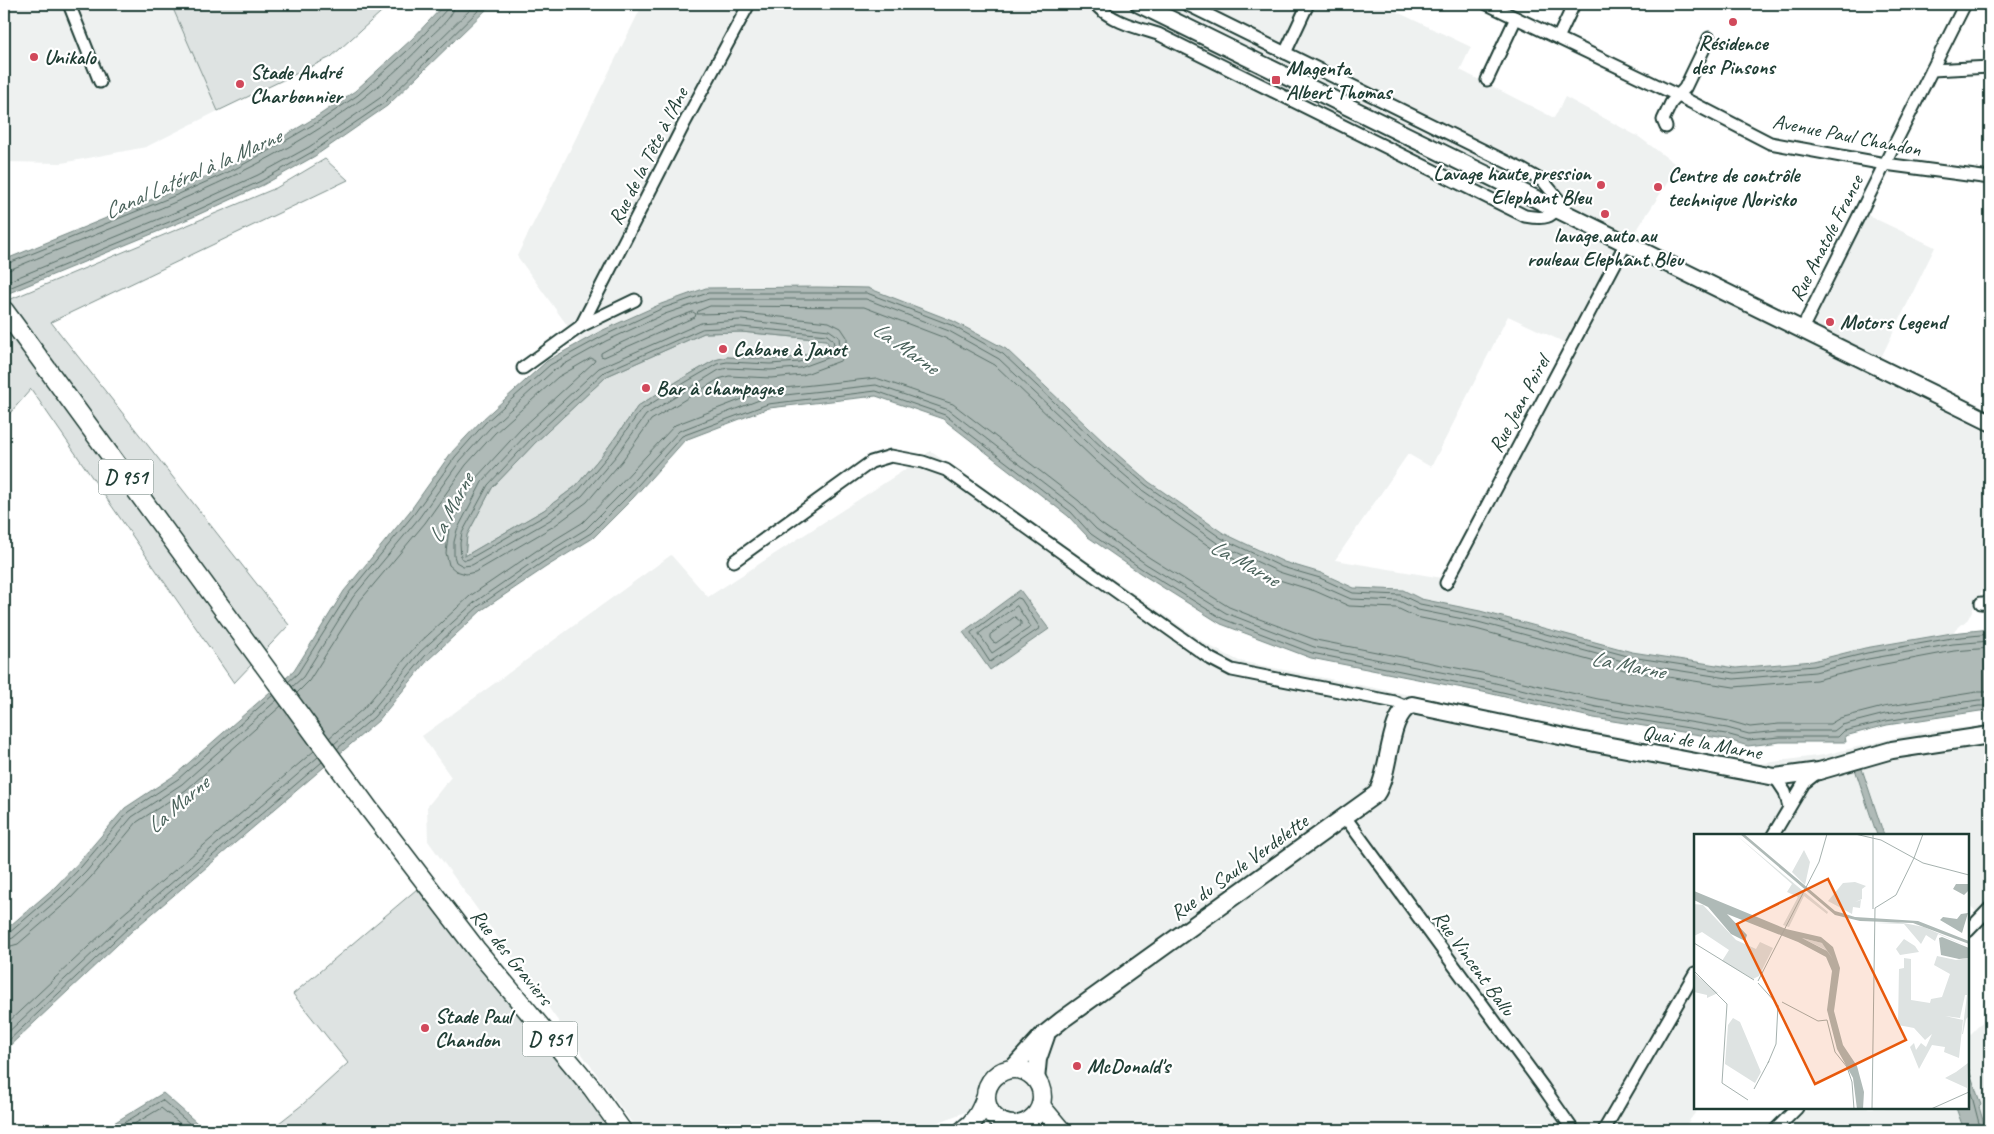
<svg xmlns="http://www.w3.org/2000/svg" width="1994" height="1134" font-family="Caveat,sans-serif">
<rect width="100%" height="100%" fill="#fff"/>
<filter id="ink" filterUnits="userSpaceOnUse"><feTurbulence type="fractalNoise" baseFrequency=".02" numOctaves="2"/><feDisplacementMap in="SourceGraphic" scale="10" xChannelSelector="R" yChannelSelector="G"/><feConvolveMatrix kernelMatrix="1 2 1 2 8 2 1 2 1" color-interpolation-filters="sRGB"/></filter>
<g filter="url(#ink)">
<g fill="#eef1f0">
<polygon points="4,4 171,4 218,111 146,147 62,163 4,162"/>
<polygon points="643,4 1380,4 1471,47 1460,70 1554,118 1565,97 1639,137 1678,166 1633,236 1620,243 1568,344 1508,316 1431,467 1408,454 1335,560 1454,580 1626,250 1804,338 1863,213 1935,247 1872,376 1990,434 1990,574 1968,619 1952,633 1865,648 1813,661 1736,668 1632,652 1480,611 1421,599 1403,590 1354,588 1321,573 1284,562 1223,533 1149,482 1109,447 868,288 706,288 661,304 580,343 517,256"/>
<polygon points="930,451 1206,644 1239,661 1758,764 1824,755 1915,733 1990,725 1990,896 1977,912 1968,904 1968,835 1695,835 1695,1108 1699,1108 1682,1130 1041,1130 965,1112 918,1130 637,1130 428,841 427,807 451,777 422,736 671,555 708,597 906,469"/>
<polygon points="1990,1014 1990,1130 1986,1130 1979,1107 1981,1105 1968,1067 1968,1037"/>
<polygon points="1808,1108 1956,1108 1964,1130 1789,1130 1790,1126"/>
</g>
<g fill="#dee3e2" stroke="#7e908b">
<polygon points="171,4 390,4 331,57 218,111"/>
<polygon points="325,159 348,180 51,322 289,625 234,683 31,389 4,420 4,302 276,188"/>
<polygon points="741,332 826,340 829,345 798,357 770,359 727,357 715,360 678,381 638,406 607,449 576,486 544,510 465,556 467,535 492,488 535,443 607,376 704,333"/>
<polygon points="417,889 497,990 601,1114 612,1130 270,1130 302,1105 348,1063 293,994"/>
</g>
<g fill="#afbab7" stroke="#758883" fill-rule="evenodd">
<polygon points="445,4 492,4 387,106 315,156 263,185 193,217 4,295 4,260 177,189 232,165 266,147 318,116 355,91 412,39"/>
<path d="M 817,287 L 868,288 L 953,321 L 1006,349 L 1109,447 L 1149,482 L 1223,533 L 1284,562 L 1321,573 L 1354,588 L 1403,590 L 1421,599 L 1480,611 L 1632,652 L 1736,668 L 1813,661 L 1865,648 L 1952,633 L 1990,629 L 1990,711 L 1980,711 L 1887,725 L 1845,736 L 1846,742 L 1780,742 L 1748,746 L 1725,739 L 1594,718 L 1488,693 L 1311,658 L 1221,624 L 1140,573 L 1088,537 L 1068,516 L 943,419 L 876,396 L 769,408 L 685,440 L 633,498 L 593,538 L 546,567 L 482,610 L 428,660 L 378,721 L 133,930 L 4,1051 L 4,931 L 55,887 L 77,864 L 125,808 L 175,775 L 294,671 L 344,591 L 410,511 L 451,453 L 482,420 L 547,361 L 601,331 L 661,304 L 706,288 ZM 741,332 L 826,340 L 829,345 L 798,357 L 770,359 L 727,357 L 715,360 L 678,381 L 638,406 L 607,449 L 576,486 L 544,510 L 465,556 L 467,535 L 492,488 L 535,443 L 607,376 L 704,333 Z"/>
<polygon points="1020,590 1049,629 990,670 963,632"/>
<polygon points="1860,763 1884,835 1877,835 1854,766"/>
<polygon points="1968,1067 1981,1105 1979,1107 1986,1130 1964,1130 1956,1108 1968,1108"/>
<polygon points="163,1093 205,1130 101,1130 104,1129"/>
</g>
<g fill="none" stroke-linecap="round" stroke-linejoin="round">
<g stroke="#596f68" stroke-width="1">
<polyline points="4,265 179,194 235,169 268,151 321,120 358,95 416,43 447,9 448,4"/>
<path d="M 4,271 L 9,270 C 155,208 314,161 425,42 C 434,32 454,18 455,4"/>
<polyline points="4,283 188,207 258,175 309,147 380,98 476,4"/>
<polyline points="4,290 191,213 261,181 312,152 384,103 485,4"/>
<polygon points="693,312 696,314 695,317 604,357 601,356 601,353 610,348 668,321"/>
<polygon points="741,320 829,330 839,337 840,348 833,356 800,368 770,370 728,368 719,370 646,415 616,456 582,496 550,520 472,565 463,566 456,562 454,556 454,542 457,530 482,482 527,434 599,368 701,323"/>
<polygon points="741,327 827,335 833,340 834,345 830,351 799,362 770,364 727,362 717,364 681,385 641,410 611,452 579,490 546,515 469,559 465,560 461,558 460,543 462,533 488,485 531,439 604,372 702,329"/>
<polygon points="1018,598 1021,599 1040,628 990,662 971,633"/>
<polygon points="1017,606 1031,627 992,653 979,634"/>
<polygon points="1015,617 1021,622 1021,625 996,643 993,642 990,638 990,635"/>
<polyline points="288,682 298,673 348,594 414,514 455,457 485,423 550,365 603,336 663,308 708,293 867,293 951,325 1003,354 1105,450 1146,485 1221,538 1282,567 1320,578 1353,593 1401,595 1420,604 1479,616 1631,657 1735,673 1814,666 1867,653 1952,638 1990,634"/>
<polyline points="292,687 303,677 353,597 419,518 460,461 490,428 554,370 606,341 665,314 709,299 866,299 949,331 999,359 1101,455 1142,490 1217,543 1279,572 1317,584 1351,599 1399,601 1418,610 1478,622 1630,663 1734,679 1815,672 1868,659 1953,644 1990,641"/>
<polyline points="297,693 309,681 359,602 425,523 466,465 495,433 558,377 591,358 595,360 594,362 521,429 476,478 449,528 446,553 449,565 456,571 466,574 475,572 554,526 587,502 622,461 651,420 719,379 729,376 771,378 803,375 840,361 847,350 847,337 841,328 829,322 742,313 697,314 698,311 710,306 864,307 945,338 995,365 1096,461 1137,496 1213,549 1276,579 1315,591 1349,606 1397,608 1416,617 1476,629 1628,671 1734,687 1816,680 1869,667 1954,651 1990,648"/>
<polyline points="329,738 364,708 415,647 470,596 536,551 582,523 619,485 675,425 766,390 876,378 953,404 1079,501 1100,523 1150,558 1229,607 1254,617 1316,640 1492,675 1598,699 1729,721 1750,727 1779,724 1830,724 1840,718 1883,707 1977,692 1990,692"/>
<polyline points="334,744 370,713 420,652 475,602 540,557 586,529 625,490 679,431 767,397 876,385 949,410 1075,507 1096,529 1146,564 1226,613 1314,647 1491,682 1596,707 1727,728 1749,734 1779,731 1834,731 1842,725 1885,714 1978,700 1990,700"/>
<polyline points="337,749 374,717 425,656 479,606 543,562 591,533 629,495 682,436 768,404 876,391 945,415 1071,512 1091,534 1142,569 1223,619 1312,653 1489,689 1595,713 1726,734 1748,740 1780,737 1838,737 1844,731 1886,721 1979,706 1990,706"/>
<polyline points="4,934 9,933 59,890 81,867 128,812 178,779 273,695"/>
<polyline points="4,941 13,938 63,895 86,872 132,817 182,784 277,700"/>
<polyline points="4,948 18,944 68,901 91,877 137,822 186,790 281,706"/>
<polyline points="4,1026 121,916 314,751"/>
<polyline points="4,1036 126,922 318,757"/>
<polyline points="4,1045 130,926 322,762"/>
<path d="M 1968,1082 C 1973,1098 1976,1114 1981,1130"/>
<polyline points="112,1130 162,1100 197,1130"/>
<polyline points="124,1130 161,1108 188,1130"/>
</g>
<defs>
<g id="street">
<polyline points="69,4 100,82"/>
<path d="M 1095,4 C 1112,22 1135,27 1158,34 L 1525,216 C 1542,219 1556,220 1558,199 L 1544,182 L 1523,170 L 1186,4"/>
<polyline points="1487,4 1679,96 1770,143 1885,164 1990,178"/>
<polyline points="1558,38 1574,4"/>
<polyline points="1285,53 1308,4"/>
<polyline points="1932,70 1990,67"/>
<polyline points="1487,80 1516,18"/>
<polyline points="1666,127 1663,120 1671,103 1685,88 1709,38"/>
<polyline points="581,326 684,124 749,4"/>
<polyline points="1802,329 1965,4"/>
<polyline points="523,368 581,326 635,300"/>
<polyline points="734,561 871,462 891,456 923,462 946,470 1211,659 1232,670 1395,702 1407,707"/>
<polyline points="1446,583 1626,243"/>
<polyline points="1981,603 1990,604"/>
<polyline points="1775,777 1785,792 1789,807"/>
<polyline points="1345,817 1543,1087 1573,1130"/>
<polyline points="1773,835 1804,783 1818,772"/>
<polyline points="1968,931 1990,908"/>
<polyline points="1604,1130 1695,973"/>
<polyline points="1775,1130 1797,1108"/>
</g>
<g id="secondary">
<polyline points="1139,4 1990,422"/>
<path d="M 1012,1069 L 1042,1036 L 1062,1020 L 1376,794 C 1391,773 1387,714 1412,705 L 1579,740 L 1775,777 L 1819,771 L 1892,750 L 1990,735"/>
<polyline points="1036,1080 1038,1059 1046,1036"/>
</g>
<g id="primary">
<polyline points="4,310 369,809 476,949 592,1088 622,1130"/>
<circle cx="1014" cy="1097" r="28"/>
<polyline points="1041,1106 1061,1130"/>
<path d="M 963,1130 C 975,1122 980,1112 985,1099"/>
</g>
</defs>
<use href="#street" stroke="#1f3d34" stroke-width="15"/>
<use href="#secondary" stroke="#1f3d34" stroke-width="20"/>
<use href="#primary" stroke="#1f3d34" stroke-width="21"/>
<use href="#street" stroke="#fff" stroke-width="11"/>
<use href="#secondary" stroke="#fff" stroke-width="16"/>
<use href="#primary" stroke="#fff" stroke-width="18"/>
</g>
</g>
<g fill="#d1495b" stroke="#fff" stroke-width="2">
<circle cx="1733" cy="22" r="5"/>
<circle cx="34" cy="57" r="5"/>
<rect x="1271" y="75" width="10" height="10" rx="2.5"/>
<circle cx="240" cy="84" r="5"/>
<circle cx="1601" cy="185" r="5"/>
<circle cx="1658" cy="187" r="5"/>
<circle cx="1605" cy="214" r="5"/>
<circle cx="1830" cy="322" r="5"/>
<circle cx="723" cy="349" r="5"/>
<circle cx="646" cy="388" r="5"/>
<circle cx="425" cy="1028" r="5"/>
<circle cx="1077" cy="1066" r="5"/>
</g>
<g text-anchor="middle" stroke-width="4.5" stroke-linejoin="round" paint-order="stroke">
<g fill="#fff" stroke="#627771" stroke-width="1">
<rect x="98.5" y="459.5" width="55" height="35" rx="4"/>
<rect x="522.5" y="1021.5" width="55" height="35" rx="4"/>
</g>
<g font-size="20" font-weight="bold" fill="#1f3d34">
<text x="126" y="484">D 951</text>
<text x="550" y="1046">D 951</text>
</g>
<g font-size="21" font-weight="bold" fill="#1f3d34" stroke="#fff" text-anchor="start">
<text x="1733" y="50" text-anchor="middle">Résidence<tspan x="1733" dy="24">des Pinsons</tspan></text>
<text x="44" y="64">Unikalo</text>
<text x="1286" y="75">Magenta<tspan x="1286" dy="24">Albert Thomas</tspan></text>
<text x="250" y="79">Stade André<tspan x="250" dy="24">Charbonnier</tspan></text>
<text x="1591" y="180" text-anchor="end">Lavage haute pression<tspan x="1591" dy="24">Elephant Bleu</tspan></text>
<text x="1668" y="182">Centre de contrôle<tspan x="1668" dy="24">technique Norisko</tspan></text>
<text x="1605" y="242" text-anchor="middle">lavage auto au<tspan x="1605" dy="24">rouleau Elephant Bleu</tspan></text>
<text x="1840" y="329">Motors Legend</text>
<text x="733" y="356">Cabane à Janot</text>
<text x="656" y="395">Bar à champagne</text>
<text x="435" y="1023">Stade Paul<tspan x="435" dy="24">Chandon</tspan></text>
<text x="1087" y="1073">McDonald's</text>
</g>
<g font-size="21" fill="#1f3d34" stroke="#fff">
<text transform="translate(1847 135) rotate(11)" y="7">Avenue Paul Chandon</text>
<text transform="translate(648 156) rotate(-63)" y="7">Rue de la Tête à l'Ane</text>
<text transform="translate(1826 238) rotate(-63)" y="7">Rue Anatole France</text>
<text transform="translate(1519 404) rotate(-62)" y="7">Rue Jean Poirel</text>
<text transform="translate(1702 742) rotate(10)" y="7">Quai de la Marne</text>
<text transform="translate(1239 867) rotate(-36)" y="7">Rue du Saule Verdelette</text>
<text transform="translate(512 957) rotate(51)" y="7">Rue des Graviers</text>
<text transform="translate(1474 963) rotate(54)" y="7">Rue Vincent Ballu</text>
</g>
<g font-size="22" font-style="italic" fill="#4a625b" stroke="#fff">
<text transform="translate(192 173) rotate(-24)" y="8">Canal Latéral à la Marne</text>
<text transform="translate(906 347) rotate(35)" y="8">La Marne</text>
<text transform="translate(450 508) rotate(-63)" y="8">La Marne</text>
<text transform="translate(1245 562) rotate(29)" y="8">La Marne</text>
<text transform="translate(1628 664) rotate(11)" y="8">La Marne</text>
<text transform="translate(177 804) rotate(-41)" y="8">La Marne</text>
</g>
</g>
<g transform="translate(1694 834)">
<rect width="275" height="275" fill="#fff"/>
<path d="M 41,0 L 134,78 L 133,80 L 110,62 L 95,93 L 89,91 L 104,63 L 93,58 L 98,50 ZM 110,16 L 116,28 L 111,51 L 98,38 ZM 161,48 L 172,52 L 168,55 L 168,65 L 161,68 L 167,66 L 166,74 L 159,73 L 158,80 L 134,67 L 149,49 ZM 0,70 L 9,71 L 42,106 L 62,115 L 66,108 L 79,114 L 65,142 L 59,145 L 28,127 L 35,116 L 8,98 L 0,102 ZM 204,88 L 230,93 L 275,113 L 244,100 L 241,107 L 232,101 L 227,110 L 210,90 L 181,89 ZM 108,104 L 128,109 L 135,115 L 139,125 L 130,115 ZM 210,105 L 221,112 L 225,118 L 206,121 L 202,115 ZM 243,122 L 262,126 L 275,124 L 275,182 L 272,185 L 269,200 L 268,200 L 273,161 L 271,161 L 266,184 L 251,182 L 269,186 L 265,224 L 250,218 L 251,213 L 238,211 L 225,235 L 216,213 L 220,209 L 222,216 L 227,209 L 232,213 L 238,200 L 231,206 L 220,194 L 204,191 L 205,135 L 210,134 L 210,124 L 217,125 L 217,166 L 236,169 L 237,165 L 248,163 L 256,140 L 240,131 ZM 0,139 L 24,159 L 13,164 L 13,161 L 0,158 ZM 39,184 L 46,188 L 67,238 L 61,249 L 31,230 L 34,191 ZM 274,229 L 273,254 L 251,244 L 262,238 Z" fill="#dee3e2"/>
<path d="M 46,0 L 50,0 L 141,77 L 161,83 L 224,87 L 275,107 L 275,110 L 219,89 L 166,87 L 141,81 ZM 262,50 L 275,50 L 275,56 L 270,61 L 259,55 ZM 0,57 L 92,95 L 127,103 L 139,113 L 146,134 L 140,177 L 149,211 L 163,232 L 170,258 L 169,275 L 163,275 L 159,244 L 143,215 L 133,176 L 138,137 L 132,123 L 104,108 L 33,80 L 53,101 L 51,107 L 37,100 L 14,73 L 0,66 ZM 108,104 L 128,109 L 139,125 L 133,117 ZM 274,79 L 268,99 L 246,86 L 249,83 L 263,85 L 267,80 ZM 248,103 L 275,114 L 275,124 L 265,125 L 247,121 L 245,104 Z" fill="#afbab7" fill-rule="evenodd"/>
<path fill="none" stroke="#a5b1ae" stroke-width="1" d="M 161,0 L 187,6 L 229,29 L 275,41M 179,1 L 179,75M 220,24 L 229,0M 181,74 L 202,61 L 220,24M 0,109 L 60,146M 0,137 L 33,170 L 28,249 L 54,266M 64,147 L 125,28 L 133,0M 64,149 L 83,170M 88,168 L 124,187 L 133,186 L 141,218 L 153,233 L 158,248 L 160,275M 74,229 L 82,210 L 84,171M 60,255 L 75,227M 178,275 L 181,74M 237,275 L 275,258"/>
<path fill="#e8590c" fill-opacity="0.15" stroke="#e8590c" stroke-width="2.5" d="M 134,45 L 212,206 L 121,250 L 43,90 Z"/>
<rect width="275" height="275" fill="none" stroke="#1f3d34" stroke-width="2.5"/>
</g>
<rect width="1994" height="1134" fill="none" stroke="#fff" stroke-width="20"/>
<rect x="10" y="10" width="1974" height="1114" fill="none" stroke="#1f3d34" stroke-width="2" filter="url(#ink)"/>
</svg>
